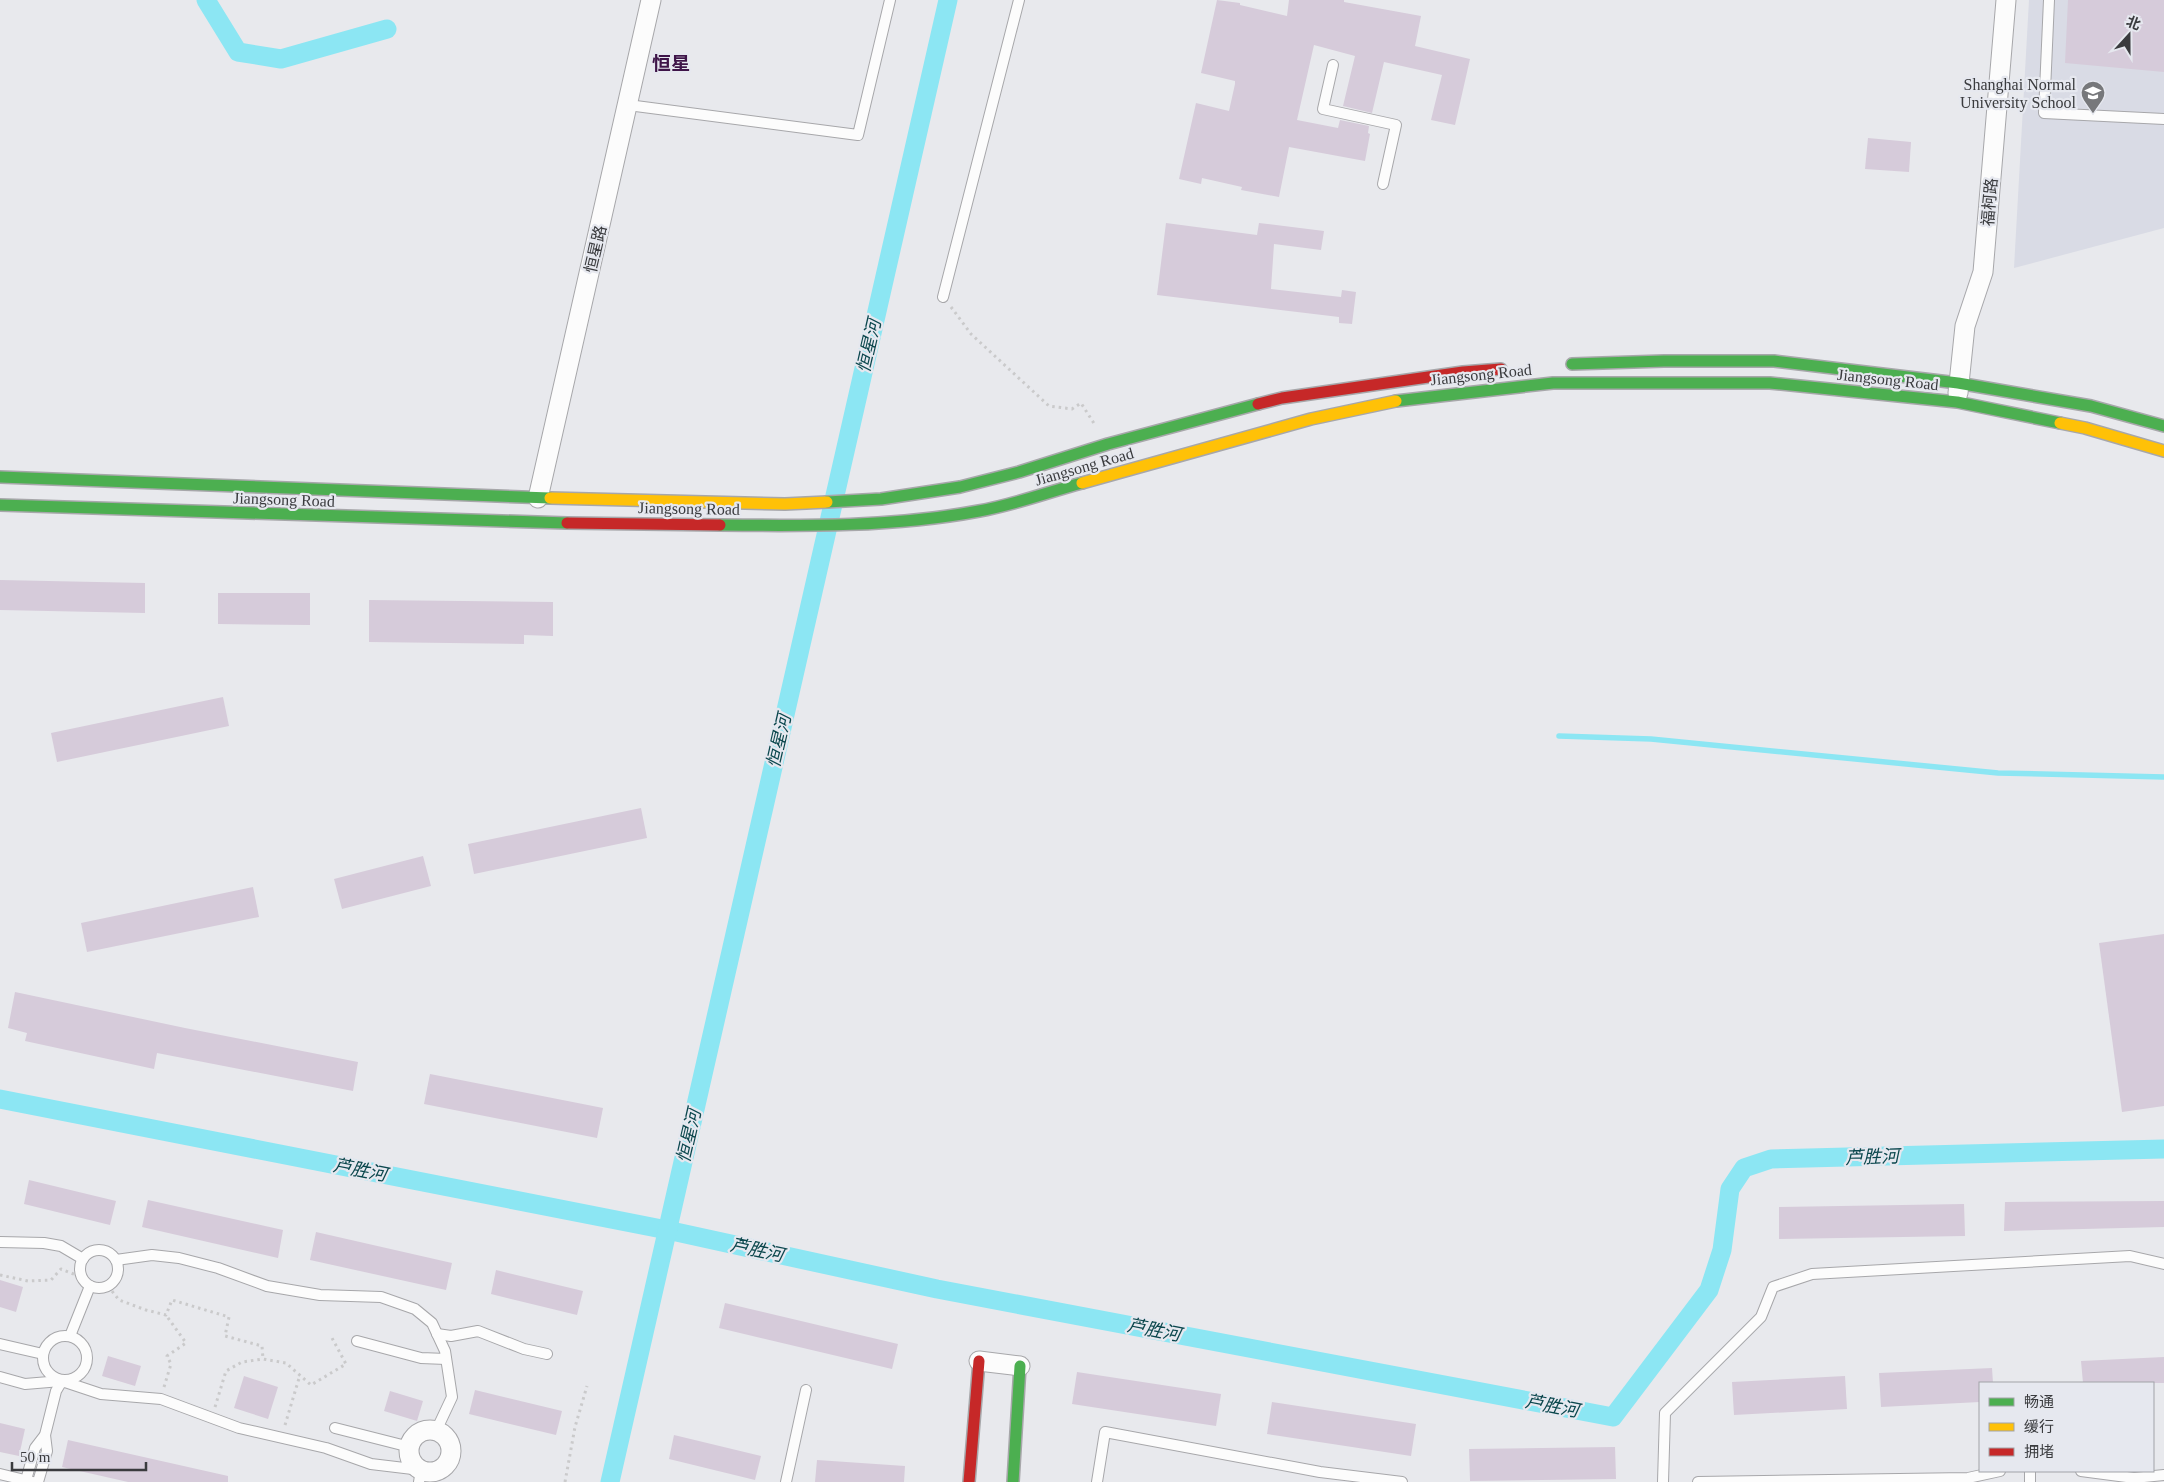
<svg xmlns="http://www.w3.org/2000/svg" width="2164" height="1482" font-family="'Times New Roman','Noto Sans SC',serif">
<rect width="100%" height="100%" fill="#e8e9ed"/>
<polygon fill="#d9dbe5" points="2029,0 2164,0 2164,228 2014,268"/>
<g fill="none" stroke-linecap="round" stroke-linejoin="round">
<polyline stroke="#8ce6f3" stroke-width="5.5" points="1559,736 1651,739 1998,773 2164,777"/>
<g stroke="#8ce6f3" stroke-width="19">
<polyline points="206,0 238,52 281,59 387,29"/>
<polyline points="0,1099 667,1230 937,1289 1613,1417 1709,1290 1722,1250 1730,1189 1744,1168 1771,1159 2164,1149"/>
<polyline points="610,1482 948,0"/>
</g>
</g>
<g fill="#d6cbda">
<polygon points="1217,0 1240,3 1240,5 1287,16 1289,0 1344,0 1344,2 1421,16 1415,46 1470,59 1455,125 1431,120 1442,75 1384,62 1372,113 1343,106 1355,56 1314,45 1297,120 1338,128 1340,120 1369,126 1368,133 1370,134 1365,161 1289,147 1279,197 1241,190 1242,187 1202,178 1201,184 1179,179 1196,103 1229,111 1235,84 1235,81 1201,73"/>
<polygon points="2068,0 2164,0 2164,72 2065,63"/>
<polygon points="1868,138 1911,142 1909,172 1865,169"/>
<polygon points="1166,223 1257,235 1259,223 1324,231 1321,250 1274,244 1271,289 1341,297 1342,290 1356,292 1352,324 1339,323 1339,317 1157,295"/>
<polygon points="0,580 145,583 145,613 0,610"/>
<polygon points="218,593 310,593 310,625 218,624"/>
<polygon points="369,600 553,602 553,636 524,635 524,644 369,642"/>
<polygon points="223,697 229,726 57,762 51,733"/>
<polygon points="641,808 647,838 474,874 468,844"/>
<polygon points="423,856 431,886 342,909 334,879"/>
<polygon points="253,887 259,917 87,952 81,923"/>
<polygon points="2164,934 2164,1106 2122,1112 2099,943"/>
<polygon points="15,992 185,1028 358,1062 353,1091 157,1053 154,1069 25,1041 27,1033 8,1028"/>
<polygon points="430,1074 603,1108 597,1138 424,1104"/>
<polygon points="29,1180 116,1201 110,1225 24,1204"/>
<polygon points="148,1200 283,1230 278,1258 142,1227"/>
<polygon points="2164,1201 2164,1227 2004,1231 2005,1202"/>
<polygon points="1964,1204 1965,1236 1779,1239 1779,1207"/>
<polygon points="316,1232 452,1263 446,1290 310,1260"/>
<polygon points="496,1270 583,1291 577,1315 491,1294"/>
<polygon points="0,1280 23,1287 16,1312 0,1307"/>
<polygon points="725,1303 898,1344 892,1369 719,1328"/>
<polygon points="108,1356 141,1366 135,1386 102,1376"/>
<polygon points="2164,1357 2164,1383 2083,1383 2081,1361"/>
<polygon points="1992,1368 1993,1383 1980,1383 1980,1402 1881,1407 1879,1373"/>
<polygon points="1077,1372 1221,1394 1216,1426 1072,1404"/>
<polygon points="244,1376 278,1387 268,1419 234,1408"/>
<polygon points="1845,1376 1847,1409 1734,1415 1732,1382"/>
<polygon points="475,1390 562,1411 556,1435 469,1414"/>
<polygon points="390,1391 423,1401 417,1421 384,1411"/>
<polygon points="1272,1402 1416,1424 1411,1456 1267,1434"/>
<polygon points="0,1423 25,1429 19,1456 0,1452"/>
<polygon points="674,1435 761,1456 755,1480 669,1459"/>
<polygon points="68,1440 228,1476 228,1482 128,1482 62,1467"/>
<polygon points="1615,1447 1616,1479 1470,1481 1469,1449"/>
<polygon points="817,1460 905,1466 904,1482 815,1482"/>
</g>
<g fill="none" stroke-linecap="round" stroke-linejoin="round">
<defs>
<g id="lane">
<polyline points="2049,0 2044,113 2164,119"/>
<polyline points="1333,65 1323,109 1396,125 1383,184"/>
<polyline points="628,105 858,135 890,0"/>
<polyline points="943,297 1019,0"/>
<polyline points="0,1242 44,1243 61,1246 83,1259"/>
<circle cx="99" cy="1269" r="19"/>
<polyline points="116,1260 152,1255 179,1258 218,1268 267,1286 320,1295 381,1297 415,1309 432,1323 445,1351 452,1397 436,1431"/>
<polyline points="437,1334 451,1336 478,1331 524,1349 547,1354"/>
<circle cx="65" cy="1358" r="22"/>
<polyline points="70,1336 90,1286"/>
<polyline points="357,1341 421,1358 446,1359"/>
<polyline points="0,1344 43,1354"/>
<polyline points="0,1377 25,1384 61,1381"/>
<polyline points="335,1428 410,1447"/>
<polyline points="2030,1471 2030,1482"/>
<polyline points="2081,1471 2134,1478 2164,1475"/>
<polyline points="0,1474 33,1482"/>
<polyline points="26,1480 35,1448 45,1435 56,1391 62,1381 101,1394 161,1399 239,1428 326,1448 371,1464 421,1470 419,1482"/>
<polyline points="38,1482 47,1451 45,1435"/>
<polyline points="786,1482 806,1390"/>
<polyline points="1097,1482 1105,1432 1320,1472 1402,1482"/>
<polyline points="1663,1482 1665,1413 1761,1317 1773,1287 1812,1274 2130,1256 2164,1264"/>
<polyline points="1698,1482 1968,1478 2000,1471"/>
</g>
<g id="street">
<polyline points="1958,393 1965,326 1983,272 2006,0"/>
<polyline points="538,498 651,0"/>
<polyline points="979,1361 1020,1366"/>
<circle cx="430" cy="1451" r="21"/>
</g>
<g id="fast">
<polyline points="1572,364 1664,361 1774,361 1958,383 2091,406 2164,426"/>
<polyline points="1396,401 1553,383 1770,383 1957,402 2060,423"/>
<polyline points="0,477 550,498"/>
<polyline points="827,502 881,499 960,487 1019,472 1108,444 1258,404"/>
<polyline points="0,505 567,523"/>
<path d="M 720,525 C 806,526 894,527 979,511 C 1014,505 1048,492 1082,483"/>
<polyline points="1013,1482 1020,1366"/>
</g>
<g id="slow">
<polyline points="2060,423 2085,428 2164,451"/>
<polyline points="1082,483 1311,419 1396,401"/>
<polyline points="550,498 785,504 827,502"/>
</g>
<g id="jam">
<polyline points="1258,404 1282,398 1463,372 1501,369"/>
<polyline points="567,523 720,525"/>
<polyline points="969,1482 979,1361"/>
</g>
</defs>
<use href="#lane" stroke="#a7a7aa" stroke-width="12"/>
<use href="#street" stroke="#a7a7aa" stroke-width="21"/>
<use href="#fast" stroke="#a7a7aa" stroke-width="14"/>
<use href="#slow" stroke="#a7a7aa" stroke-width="14"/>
<use href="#jam" stroke="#a7a7aa" stroke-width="14"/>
<g stroke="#cacacb" stroke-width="3" stroke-dasharray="2.5 4" stroke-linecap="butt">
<polyline points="951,307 971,334 1049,406 1072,409 1081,403 1095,425"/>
<polyline points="0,1275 28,1281 51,1280 61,1269 81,1277"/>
<polyline points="108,1286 119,1300 146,1310 166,1315 172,1300 229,1317 225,1336 262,1346 263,1359 286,1363 311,1385 346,1364 332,1338"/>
<polyline points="164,1387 171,1364 167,1356 186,1343 166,1315"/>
<polyline points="215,1407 226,1371 242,1362 263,1359"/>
<polyline points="285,1425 300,1375"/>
<polyline points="565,1482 575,1427 587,1386"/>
</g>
<use href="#lane" stroke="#fcfcfc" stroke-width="10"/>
<use href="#street" stroke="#fcfcfc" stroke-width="19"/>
<use href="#fast" stroke="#4caf50" stroke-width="11"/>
<use href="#slow" stroke="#ffc107" stroke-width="11"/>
<use href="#jam" stroke="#c62828" stroke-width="11"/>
</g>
<defs>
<symbol id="school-pin" viewBox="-11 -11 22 30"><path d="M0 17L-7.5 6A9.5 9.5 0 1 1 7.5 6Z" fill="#77787b" stroke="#e6e8ef"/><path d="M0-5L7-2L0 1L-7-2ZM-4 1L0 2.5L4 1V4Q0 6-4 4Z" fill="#fff"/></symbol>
</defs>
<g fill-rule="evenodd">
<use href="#school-pin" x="2079" y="79" width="28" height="38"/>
</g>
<g text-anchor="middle" stroke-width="4.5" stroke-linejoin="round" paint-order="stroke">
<g font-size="16" fill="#3a3b3e" stroke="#e6e8ef" text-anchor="end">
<text x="2076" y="90">Shanghai Normal<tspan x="2076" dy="18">University School</tspan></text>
</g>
<g font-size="16" fill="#3a3b3e" stroke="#e6e8ef">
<text transform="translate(1989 202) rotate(-85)" y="6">福柯路</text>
<text transform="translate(595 249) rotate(-77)" y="6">恒星路</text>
<text transform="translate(1481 374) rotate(-6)" y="6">Jiangsong Road</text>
<text transform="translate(1888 379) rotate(6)" y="6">Jiangsong Road</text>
<text transform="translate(1084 466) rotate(-16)" y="6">Jiangsong Road</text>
<text transform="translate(284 499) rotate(2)" y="6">Jiangsong Road</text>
<text transform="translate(689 508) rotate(1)" y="6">Jiangsong Road</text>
</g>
<g font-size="18" font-style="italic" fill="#0b474d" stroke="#e6e8ef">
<text transform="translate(869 346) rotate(-77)" y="6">恒星河</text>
<text transform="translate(779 741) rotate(-77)" y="6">恒星河</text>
<text transform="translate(689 1136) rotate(-77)" y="6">恒星河</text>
<text transform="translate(1872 1157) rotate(-2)" y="6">芦胜河</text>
<text transform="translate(360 1170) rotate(11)" y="6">芦胜河</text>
<text transform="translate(757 1250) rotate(12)" y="6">芦胜河</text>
<text transform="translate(1154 1330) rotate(11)" y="6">芦胜河</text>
<text transform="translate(1552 1406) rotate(11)" y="6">芦胜河</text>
</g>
<g font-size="19" font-weight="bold" fill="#3e1448" stroke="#e6e8ef">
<text x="671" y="70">恒星</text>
</g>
</g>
<rect x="1979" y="1382" width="175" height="90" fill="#e6e8ef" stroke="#a1a3a8"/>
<rect x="1989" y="1398" width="25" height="8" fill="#4caf50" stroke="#a1a3a8"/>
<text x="2024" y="1407" font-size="15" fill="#3a3b3e">畅通</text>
<rect x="1989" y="1423" width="25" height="8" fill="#ffc107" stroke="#a1a3a8"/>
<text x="2024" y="1432" font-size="15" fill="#3a3b3e">缓行</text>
<rect x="1989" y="1448" width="25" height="8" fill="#c62828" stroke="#a1a3a8"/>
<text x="2024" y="1457" font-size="15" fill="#3a3b3e">拥堵</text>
<g transform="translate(2129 35) rotate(21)" stroke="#e6e8ef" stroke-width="4" paint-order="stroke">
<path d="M0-4L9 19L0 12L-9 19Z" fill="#3a3b3e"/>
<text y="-8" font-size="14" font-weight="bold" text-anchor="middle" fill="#3a3b3e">北</text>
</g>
<path d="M12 1462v8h134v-8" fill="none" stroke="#3a3b3e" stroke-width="2.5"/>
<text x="20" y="1462" font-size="15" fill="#3a3b3e" stroke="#e6e8ef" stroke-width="4" paint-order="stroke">50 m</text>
</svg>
